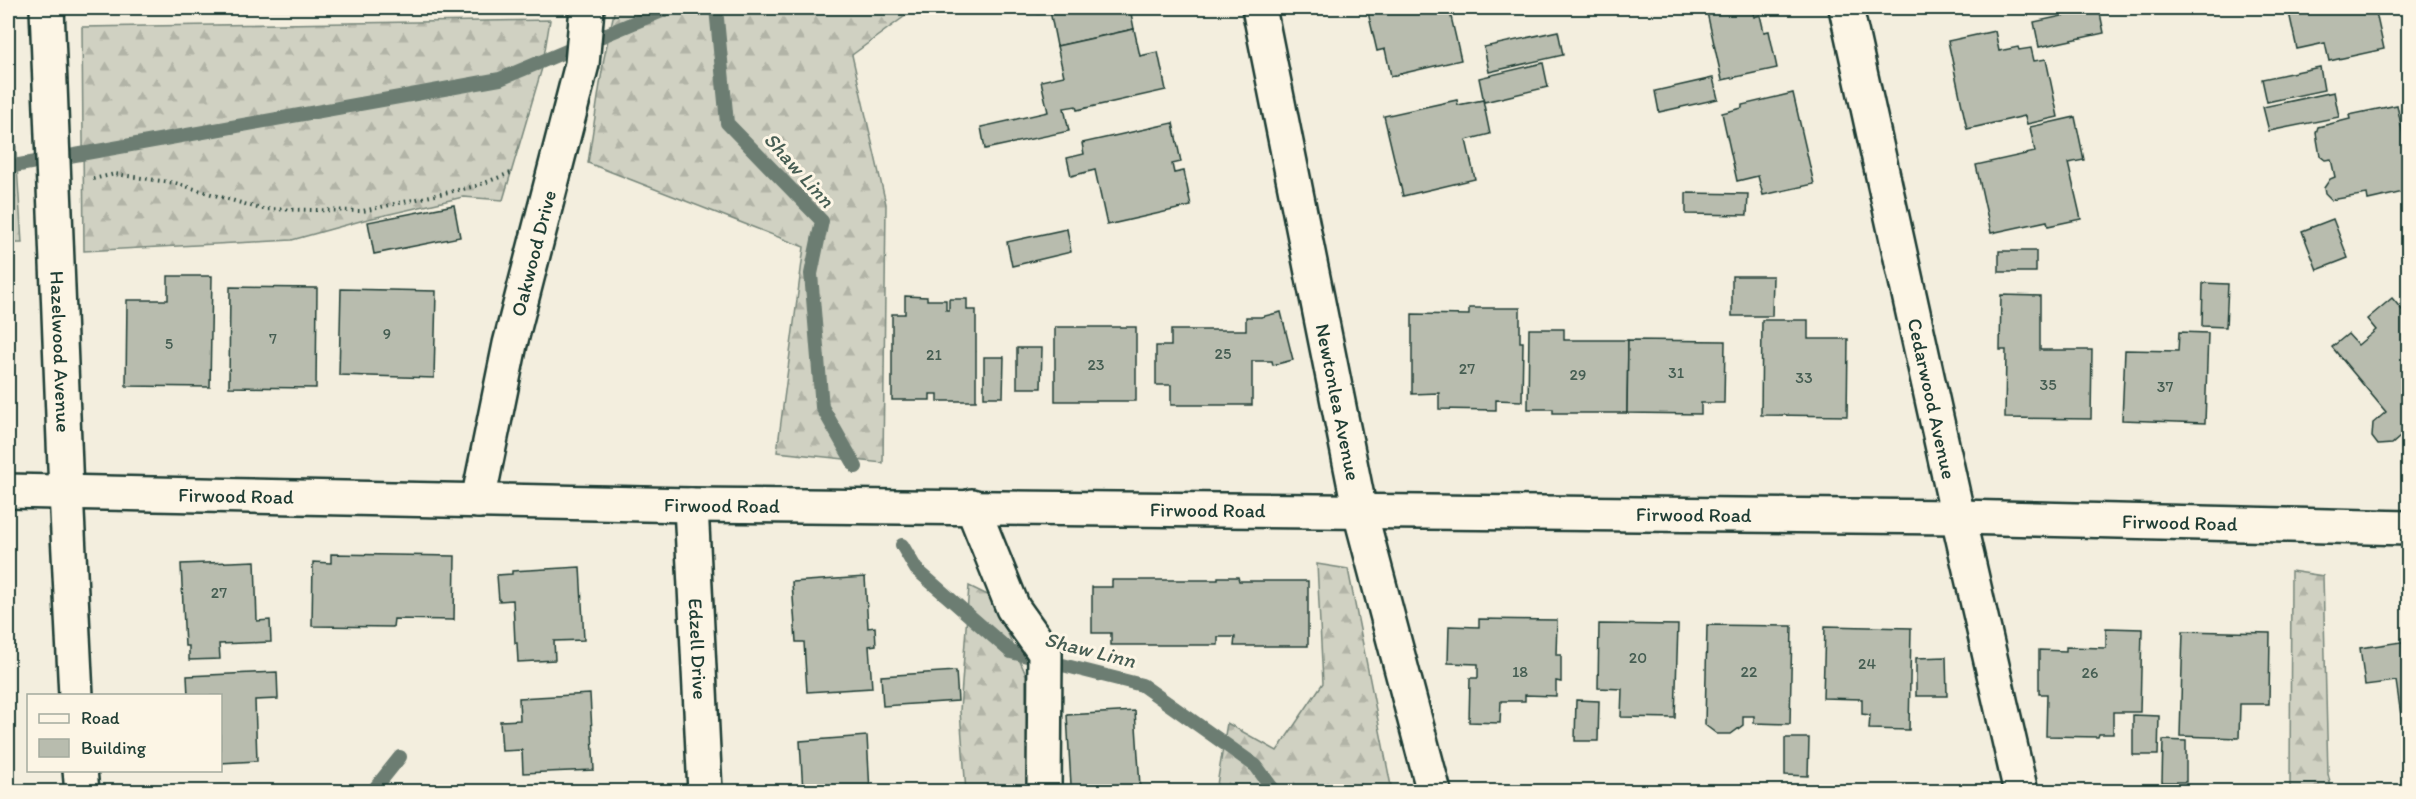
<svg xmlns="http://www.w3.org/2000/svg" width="2416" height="799" font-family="Itim,sans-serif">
<defs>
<pattern id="forest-firs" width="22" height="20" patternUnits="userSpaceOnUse" patternTransform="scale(1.5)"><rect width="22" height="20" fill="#d0d1c2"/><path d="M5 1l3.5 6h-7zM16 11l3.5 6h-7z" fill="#b2b4a7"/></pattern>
</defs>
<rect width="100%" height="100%" fill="#f3eede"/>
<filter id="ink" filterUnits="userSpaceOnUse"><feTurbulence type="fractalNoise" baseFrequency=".0167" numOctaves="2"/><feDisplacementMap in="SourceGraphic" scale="12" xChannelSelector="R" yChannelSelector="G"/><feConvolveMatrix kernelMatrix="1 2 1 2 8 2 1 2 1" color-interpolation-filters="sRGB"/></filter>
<g filter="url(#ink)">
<g fill="url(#forest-firs)" stroke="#78877b" stroke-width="1.5">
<polygon points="615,8 916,8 852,55 886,204 883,463 777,452 804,247 588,163 604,58"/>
<polygon points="550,20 542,68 503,200 463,197 364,220 292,240 84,251 82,27"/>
<polygon points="8,44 9,44 22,243 8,243"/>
<polygon points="1317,564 1348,569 1392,791 1216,791 1227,723 1277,751 1323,683"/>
<polygon points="2291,571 2323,576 2328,774 2332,791 2290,791"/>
<polygon points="969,586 992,597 1026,675 1027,791 966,792 960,711"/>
</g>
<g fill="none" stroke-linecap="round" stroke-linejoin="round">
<g stroke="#6c7d72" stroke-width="14">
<polyline points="716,8 727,123 822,221 811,274 822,407 856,467"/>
<polyline points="8,167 500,79 669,8"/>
<polyline points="902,545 916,569 1011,652 1142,685 1256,766 1275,792"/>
<polyline points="372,792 400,757"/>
</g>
</g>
<g fill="#b8bcae" stroke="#1f3d34" stroke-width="1.5">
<polygon points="1036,8 1130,8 1134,29 1057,46 1050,11 1038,14"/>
<polygon points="1367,8 1449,8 1461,60 1391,76 1385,49 1377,51"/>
<polygon points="1706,8 1752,8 1754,17 1760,15 1764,32 1769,31 1777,68 1722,80"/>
<polygon points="2099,8 2104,33 2039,47 2034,22"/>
<polygon points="2288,8 2375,8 2384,49 2329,61 2325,43 2297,49"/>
<polygon points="1134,29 1140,56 1158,52 1166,90 1077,110 1076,106 1064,108 1069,131 985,149 981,127 1048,112 1041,81 1064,76 1057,46"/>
<polygon points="1558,31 1563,55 1489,72 1484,47"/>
<polygon points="1995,31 1999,51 2018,47 2019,50 2031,48 2034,61 2046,59 2058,117 2027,124 2025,116 1967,129 1948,41"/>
<polygon points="1543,63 1548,87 1484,102 1479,78"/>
<polygon points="2320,67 2324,90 2267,102 2262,79"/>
<polygon points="1713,78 1718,99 1659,112 1655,91"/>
<polygon points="2334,92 2339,117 2269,131 2263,107"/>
<polygon points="1793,93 1814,184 1763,195 1758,176 1737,181 1722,113 1742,108 1742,105"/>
<polygon points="1457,100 1458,105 1483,100 1490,134 1466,140 1475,179 1403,196 1384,116"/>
<polygon points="2397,105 2408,159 2408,191 2368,200 2367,194 2331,200 2325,194 2324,188 2330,179 2335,177 2331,159 2325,160 2320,156 2316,133 2318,127 2350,119 2349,115"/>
<polygon points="2075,117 2084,160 2068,163 2081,219 2048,226 2047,221 1991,233 1976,165 2035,152 2030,127"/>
<polygon points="1173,123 1181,162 1172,164 1174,173 1184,171 1191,206 1107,225 1095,170 1071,176 1067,158 1084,154 1082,143"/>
<polygon points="1686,193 1748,194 1747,215 1686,214"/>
<polygon points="454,205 460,237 374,254 368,222"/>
<polygon points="2333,219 2348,258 2317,270 2302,231"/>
<polygon points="1067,229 1071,252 1012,266 1007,242"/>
<rect x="1999" y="251" width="37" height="21"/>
<polygon points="168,276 212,276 210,387 126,386 127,300 168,300"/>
<polygon points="1732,276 1773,276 1772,316 1732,316"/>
<polygon points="2203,283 2228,284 2226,327 2202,326"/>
<polygon points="230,287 317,288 316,388 229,387"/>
<polygon points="341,289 436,291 434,378 339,375"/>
<polygon points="2001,295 2040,296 2040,350 2092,350 2091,419 2005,418 2006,350 2000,350"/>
<polygon points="905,296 927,297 927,300 946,300 946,310 949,310 949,299 967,299 967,310 976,310 976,401 938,401 938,394 930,394 930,400 892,400 892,314 905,314"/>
<polygon points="2392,298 2408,317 2408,430 2392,444 2378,445 2372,437 2373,423 2386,412 2332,347 2348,334 2358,345 2376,330 2367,319"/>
<polygon points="1469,308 1520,308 1520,342 1523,342 1522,401 1496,400 1496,410 1439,409 1439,393 1412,394 1412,314 1469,315"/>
<polygon points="1281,312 1293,360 1273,365 1272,361 1252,361 1252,405 1171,405 1171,385 1156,385 1156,346 1171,346 1171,330 1246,330 1246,317 1261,317"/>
<polygon points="1762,320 1808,320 1808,339 1848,339 1847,416 1761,415"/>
<rect x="1055" y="327" width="81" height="74"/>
<polygon points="1529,329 1564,329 1564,340 1628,340 1627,413 1553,413 1553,409 1528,409"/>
<polygon points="2179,332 2208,333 2205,423 2122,420 2125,350 2178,351"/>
<polygon points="1628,340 1725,341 1724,403 1701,403 1701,414 1627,413"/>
<polygon points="1017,348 1042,348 1041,388 1017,388"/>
<polygon points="984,357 1004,357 1003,397 984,397"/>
<polygon points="331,554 455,556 454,620 394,619 393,627 312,626 313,562 331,563"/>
<polygon points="255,561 257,621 270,620 271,642 219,644 220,659 189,660 189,646 185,646 181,564"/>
<polygon points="580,567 584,640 554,641 555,660 518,662 517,643 515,643 513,600 499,601 497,575 512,574 512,571"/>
<polygon points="865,577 868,628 875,627 876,645 869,646 872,688 807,692 804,642 796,642 792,582"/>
<polygon points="1218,577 1238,577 1239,581 1308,581 1308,646 1234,646 1235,637 1218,637 1218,645 1111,645 1111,633 1092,633 1092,587 1112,587 1112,580 1218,580"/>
<polygon points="1479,619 1557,620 1556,655 1561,655 1561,682 1556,681 1556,696 1525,695 1525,701 1501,701 1500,723 1469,722 1470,678 1478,678 1478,664 1448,663 1449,626 1479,627"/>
<polygon points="1599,624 1678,625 1675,718 1621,717 1622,689 1598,688"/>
<polygon points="1707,625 1792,626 1790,724 1754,723 1754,716 1743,716 1743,725 1731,734 1717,734 1705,725"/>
<polygon points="1825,626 1911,628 1909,730 1869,729 1870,715 1862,714 1862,699 1823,698"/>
<polygon points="2106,628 2142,629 2140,712 2113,712 2113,734 2099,734 2098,737 2046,736 2047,694 2039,694 2039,650 2066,651 2066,647 2106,648"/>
<polygon points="2183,631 2270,633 2269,704 2240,704 2239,738 2180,736"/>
<polygon points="2408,641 2408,728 2403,729 2396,681 2365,685 2360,648"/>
<polygon points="1946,657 1947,696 1916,696 1916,658"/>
<polygon points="956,671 958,701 883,706 881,676"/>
<polygon points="277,672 278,699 255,700 257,761 220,763 220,696 188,696 187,676"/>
<polygon points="590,694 594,770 523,773 522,750 502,751 500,721 520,720 519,698"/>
<polygon points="1576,700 1599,701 1598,741 1575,741"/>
<polygon points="1135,711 1140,786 1128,787 1129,792 1068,792 1068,786 1071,785 1067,715"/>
<polygon points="2133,715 2159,716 2158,755 2133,755"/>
<polygon points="867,736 870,792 803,792 800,741"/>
<polygon points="1785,738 1809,738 1808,776 1785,775"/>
<polygon points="2163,740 2186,741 2186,782 2162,782"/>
</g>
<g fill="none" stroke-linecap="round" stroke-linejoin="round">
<defs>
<g id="minor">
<path id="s1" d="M 47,8 L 66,492 L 76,696"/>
<path id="s2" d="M 1259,8 L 1360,512 L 1434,792"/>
<path id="s3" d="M 1846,8 L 1958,517 L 2021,792"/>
<path id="s4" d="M 8,491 L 691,505 L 1958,517 L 2408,528"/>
<path id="s5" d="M 478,501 L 510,344 L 582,64 L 587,8"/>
<path id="s6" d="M 691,505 L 705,792"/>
<polyline points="972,506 1013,608 1045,653 1044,792"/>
<polyline points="80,770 82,792"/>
</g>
</defs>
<use href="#minor" stroke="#1f3d34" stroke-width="38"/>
<g stroke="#1f3d34" stroke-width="4" stroke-dasharray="1.5 4.5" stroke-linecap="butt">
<polyline points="93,179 115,174 175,183 261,209 363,211 476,186 513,172"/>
<polyline points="8,198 16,196"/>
</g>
<use href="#minor" stroke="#fcf5e5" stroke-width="33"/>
</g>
</g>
<g text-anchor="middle" stroke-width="6" stroke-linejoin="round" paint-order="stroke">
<g font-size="16" fill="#455d52">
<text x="387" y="339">9</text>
<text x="273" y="344">7</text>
<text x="169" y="349">5</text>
<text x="1223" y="359">25</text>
<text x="934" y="360">21</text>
<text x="1096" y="370">23</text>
<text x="1467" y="374">27</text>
<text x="1676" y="378">31</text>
<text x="1578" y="380">29</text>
<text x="1804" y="383">33</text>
<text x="2048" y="390">35</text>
<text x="2165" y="392">37</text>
<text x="219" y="598">27</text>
<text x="1638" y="663">20</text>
<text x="1867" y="669">24</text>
<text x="1520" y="677">18</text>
<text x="1749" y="677">22</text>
<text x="2090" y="678">26</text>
</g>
<g font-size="20" fill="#1f3d34" stroke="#fcf5e5">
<text dy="7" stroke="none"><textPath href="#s5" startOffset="254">Oakwood Drive</textPath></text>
<text dy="7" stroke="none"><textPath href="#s1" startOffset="344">Hazelwood Avenue</textPath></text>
<text dy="7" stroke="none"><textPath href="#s3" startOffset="400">Cedarwood Avenue</textPath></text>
<text dy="7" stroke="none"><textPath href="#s2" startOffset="402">Newtonlea Avenue</textPath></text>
<text dy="7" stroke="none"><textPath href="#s4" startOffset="228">Firwood Road</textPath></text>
<text dy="7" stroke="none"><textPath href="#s4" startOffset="714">Firwood Road</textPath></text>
<text dy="7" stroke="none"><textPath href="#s4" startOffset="1200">Firwood Road</textPath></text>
<text dy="7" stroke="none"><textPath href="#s4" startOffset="1686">Firwood Road</textPath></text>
<text dy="7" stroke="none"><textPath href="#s4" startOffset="2172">Firwood Road</textPath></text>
<text dy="7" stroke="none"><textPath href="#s6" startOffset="144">Edzell Drive</textPath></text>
</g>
<g font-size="21" font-style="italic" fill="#465d53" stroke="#fcf5e5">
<text transform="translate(799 170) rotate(48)" y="7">Shaw Linn</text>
<text transform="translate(1090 650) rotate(14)" y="7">Shaw Linn</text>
</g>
</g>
<rect width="2416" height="799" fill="none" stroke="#fcf5e5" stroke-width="30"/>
<rect x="15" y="15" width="2386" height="769" fill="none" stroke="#1f3d34" stroke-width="2" filter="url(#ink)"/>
<rect x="27" y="694" width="195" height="78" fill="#fcf5e5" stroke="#a4ab9e" stroke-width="1.5"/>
<rect x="39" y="714" width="30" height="9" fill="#fcf5e5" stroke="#a4ab9e" stroke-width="1.5"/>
<text x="81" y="724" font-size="18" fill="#1f3d34">Road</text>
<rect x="39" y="739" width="30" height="18" fill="#b8bcae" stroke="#a4ab9e" stroke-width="1.5"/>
<text x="81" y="754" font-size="18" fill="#1f3d34">Building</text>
</svg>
